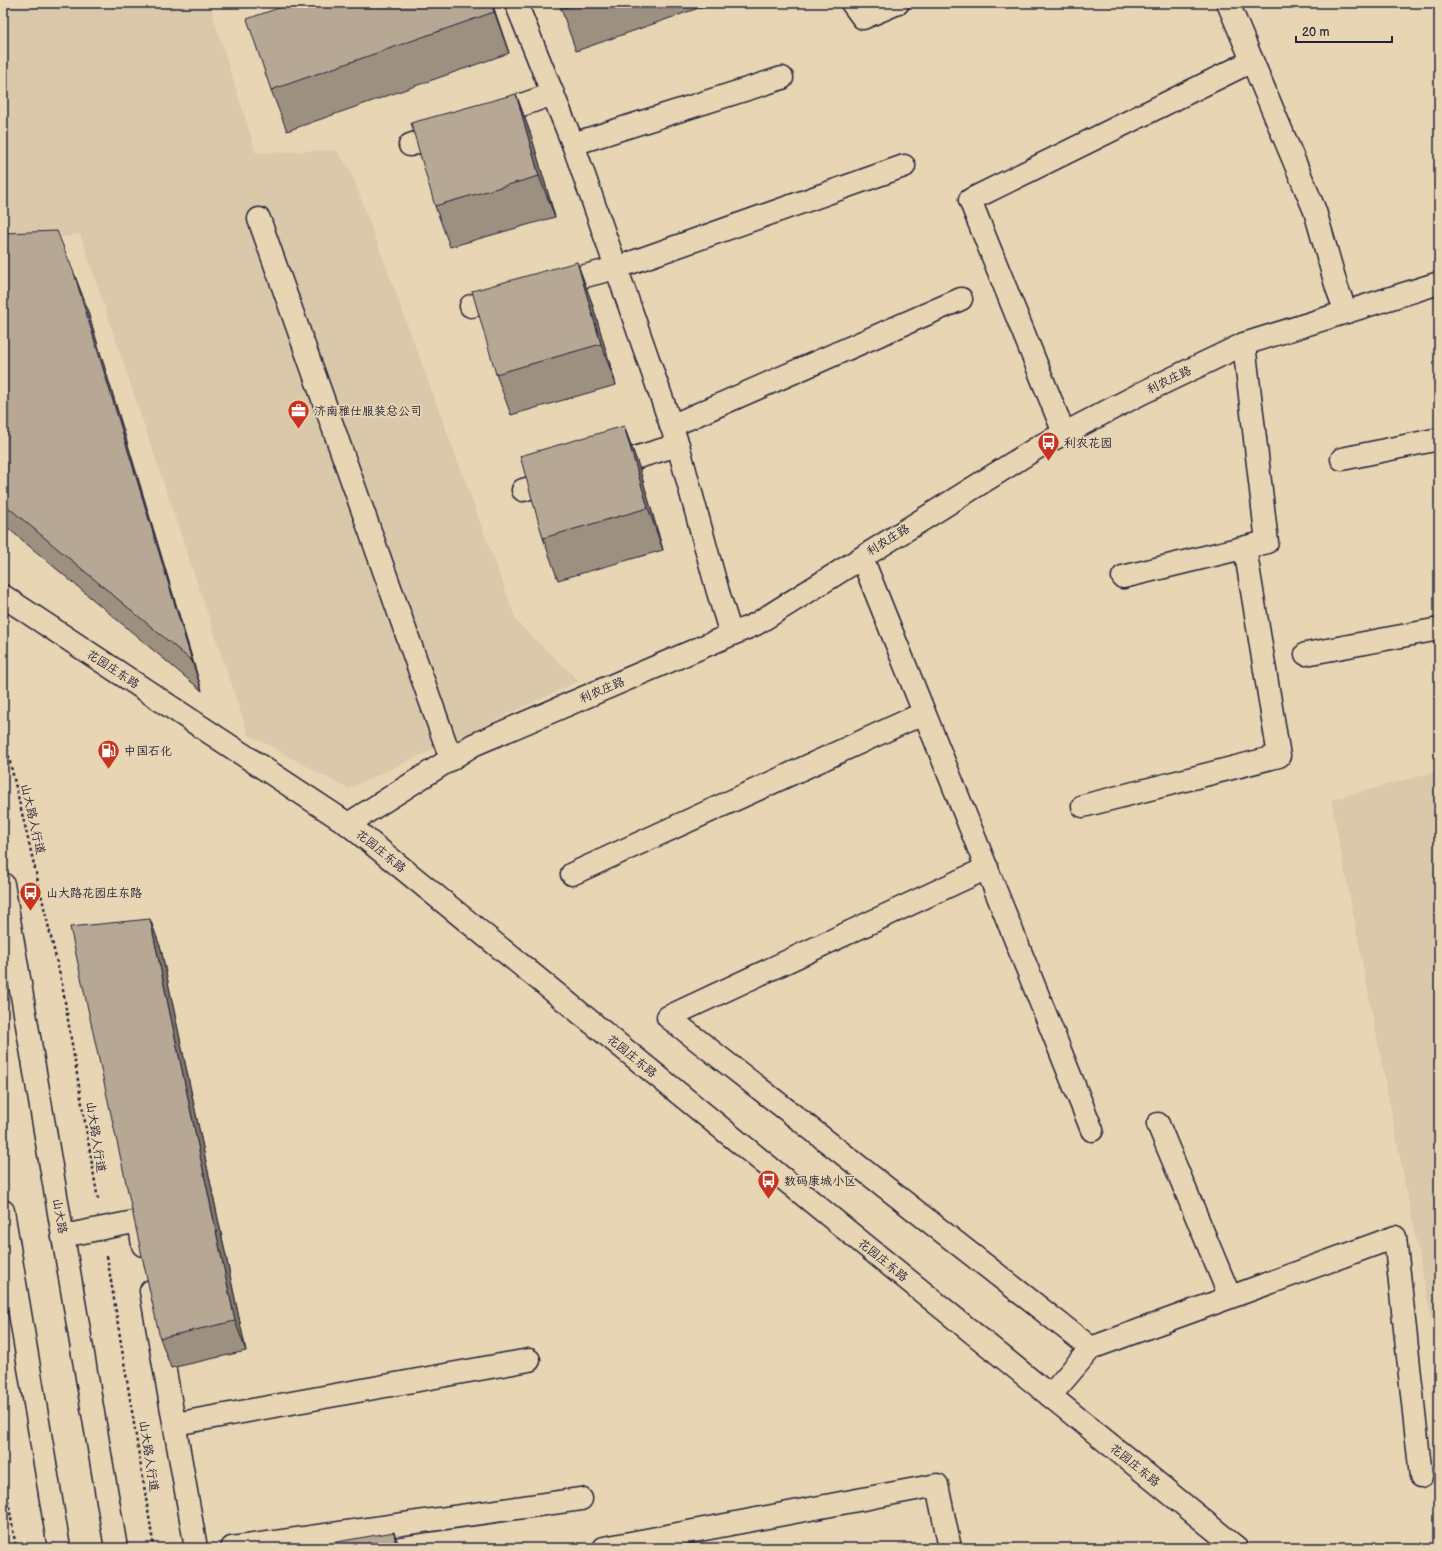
<svg xmlns="http://www.w3.org/2000/svg" width="1442" height="1551" font-family="'Balsamiq Sans','LXGW WenKai TC',sans-serif">
<rect width="100%" height="100%" fill="#e8d5b3"/>
<filter id="ink" filterUnits="userSpaceOnUse"><feTurbulence type="fractalNoise" baseFrequency=".025" numOctaves="2"/><feDisplacementMap in="SourceGraphic" scale="8" xChannelSelector="R" yChannelSelector="G"/><feConvolveMatrix kernelMatrix="1 2 1 2 8 2 1 2 1" color-interpolation-filters="sRGB"/></filter>
<g filter="url(#ink)">
<g fill="#d9c8aa">
<polygon points="3,3 209,3 256,153 336,150 350,169 517,622 579,681 348,789 248,734 80,234 3,248"/>
<polygon points="1439,771 1439,1360 1331,800"/>
</g>
<g fill="none" stroke-linecap="round" stroke-linejoin="round">
<defs>
<g id="minor">
<polyline points="516,3 573,144 678,445 718,592 731,634"/>
<polyline points="852,3 863,18 898,3"/>
<polyline points="1228,3 1315,211 1337,288 1346,312"/>
<polyline points="493,115 553,94"/>
<polyline points="573,144 782,78"/>
<polyline points="410,145 444,133"/>
<polyline points="259,219 451,759"/>
<polyline points="554,284 616,268 904,166"/>
<polyline points="471,306 505,297"/>
<polyline points="671,426 961,299"/>
<polyline points="1064,433 970,200 1252,61"/>
<polyline points="1342,459 1439,439"/>
<polyline points="608,466 678,445"/>
<polyline points="523,490 557,480"/>
<polyline points="866,568 1092,1130"/>
<polyline points="1123,577 1267,542 1244,344"/>
<polyline points="3,596 348,824 1237,1548"/>
<polyline points="1306,654 1439,629"/>
<polyline points="1083,806 1279,756 1245,548"/>
<polyline points="348,824 473,745 756,624 1040,446 1144,392 1244,344 1439,283"/>
<polyline points="987,868 668,1017 1091,1348"/>
<polyline points="572,874 924,713"/>
<polyline points="1158,1124 1230,1297"/>
<polyline points="63,1236 139,1221 143,1245"/>
<polyline points="151,1291 196,1548"/>
<polyline points="1050,1396 1091,1348 1395,1237 1421,1477"/>
<polyline points="175,1424 529,1360"/>
<polyline points="232,1548 581,1499"/>
<polyline points="604,1548 937,1485 950,1548"/>
</g>
<g id="major">
<polyline points="3,884 116,1548"/>
<polyline points="3,1211 59,1548"/>
</g>
</defs>
<use href="#minor" stroke="#22223b" stroke-width="25"/>
<use href="#major" stroke="#22223b" stroke-width="25"/>
<g stroke="#22223b" stroke-width="2.5" stroke-dasharray="3 3" stroke-linecap="butt">
<polyline points="3,732 62,984 98,1200"/>
<polyline points="107,1256 154,1548"/>
<polyline points="3,1471 16,1548"/>
</g>
<use href="#minor" stroke="#e8d5b3" stroke-width="22"/>
<use href="#major" stroke="#e8d5b3" stroke-width="22"/>
</g>
<g fill="#9d9080" stroke="#22223b">
<polygon points="492,3 509,53 287,131 271,90"/>
<polygon points="559,3 713,3 576,51"/>
<polygon points="516,94 531,135 555,217 450,247 435,206"/>
<polygon points="3,233 85,302 202,691 3,524"/>
<polygon points="577,262 592,303 616,385 511,415 496,374"/>
<polygon points="624,426 639,467 663,550 558,580 543,538"/>
<polygon points="150,919 161,949 246,1351 171,1368 160,1338"/>
</g>
<g fill="#807668" stroke="#22223b">
<polygon points="491,3 492,3 509,53"/>
<polygon points="516,94 531,135 555,217 539,176"/>
<polygon points="577,262 592,303 616,385 601,344"/>
<polygon points="74,273 85,302 202,691 192,661"/>
<polygon points="624,426 639,467 663,550 648,508"/>
<polygon points="150,919 161,949 246,1351 235,1321"/>
<polygon points="394,1532 400,1548 396,1548"/>
</g>
<g fill="#b7a895" stroke="#22223b">
<polygon points="293,3 491,3 494,12 271,90 247,19"/>
<polygon points="559,3 579,3 561,9"/>
<polygon points="516,94 539,176 435,206 411,123"/>
<polygon points="57,231 74,273 192,661 3,503 3,233"/>
<polygon points="577,262 601,344 496,374 472,291"/>
<polygon points="624,426 648,508 543,538 520,456"/>
<polygon points="150,919 235,1321 160,1338 70,927"/>
<polygon points="394,1532 396,1548 302,1548"/>
</g>
</g>
<defs>
<symbol id="office-pin" viewBox="-11 -11 22 30"><path d="M0 17L-7.5 6A9.5 9.5 0 1 1 7.5 6Z" fill="#c8321e" stroke="#e8d5b3"/><path d="M-6-3h4V-5.5h4V-3h4V5H-6ZM-1-4.5V-3h2v-1.5ZM-6 0V1H6V0Z" fill="#fff"/></symbol>
<symbol id="bus-pin" viewBox="-11 -11 22 30"><path d="M0 17L-7.5 6A9.5 9.5 0 1 1 7.5 6Z" fill="#c8321e" stroke="#e8d5b3"/><path d="M-5-6H5V4H4V6H2V4H-2V6H-4V4H-5ZM-3.5-4V0h7V-4ZM-3.5 1.2v1.5H-2V1.2ZM2 1.2v1.5H3.5V1.2Z" fill="#fff"/></symbol>
<symbol id="fuel-pin" viewBox="-11 -11 22 30"><path d="M0 17L-7.5 6A9.5 9.5 0 1 1 7.5 6Z" fill="#c8321e" stroke="#e8d5b3"/><path d="M-5.5-6h7V0h2V4h1.3V-2.5L3-4.5l.8-.8L6-3V5H2.5V1h-1V6h-7ZM-4.2-4.7v3.2H.2V-4.7Z" fill="#fff"/></symbol>
</defs>
<g fill-rule="evenodd">
<use href="#office-pin" x="286" y="398" width="25" height="34"/>
<use href="#bus-pin" x="1036" y="430" width="25" height="34"/>
<use href="#fuel-pin" x="96" y="738" width="25" height="34"/>
<use href="#bus-pin" x="18" y="880" width="25" height="34"/>
<use href="#bus-pin" x="756" y="1168" width="25" height="34"/>
</g>
<g text-anchor="middle" stroke-width="3.5" stroke-linejoin="round" paint-order="stroke">
<g font-size="12" fill="#22223b" stroke="#e8d5b3">
<text transform="translate(1169 380) rotate(-26)" y="4">利农庄路</text>
<text transform="translate(888 540) rotate(-32)" y="4">利农庄路</text>
<text transform="translate(113 669) rotate(33)" y="4">花园庄东路</text>
<text transform="translate(602 690) rotate(-23)" y="4">利农庄路</text>
<text transform="translate(33 819) rotate(77)" y="4">山大路人行道</text>
<text transform="translate(381 851) rotate(39)" y="4">花园庄东路</text>
<text transform="translate(632 1056) rotate(39)" y="4">花园庄东路</text>
<text transform="translate(96 1137) rotate(81)" y="4">山大路人行道</text>
<text transform="translate(60 1216) rotate(80)" y="4">山大路</text>
<text transform="translate(883 1260) rotate(39)" y="4">花园庄东路</text>
<text transform="translate(149 1456) rotate(81)" y="4">山大路人行道</text>
<text transform="translate(1135 1465) rotate(39)" y="4">花园庄东路</text>
</g>
<g font-size="12" fill="#22223b" stroke="#e8d5b3" text-anchor="start">
<text x="314" y="415">济南雅仕服装总公司</text>
<text x="1064" y="447">利农花园</text>
<text x="124" y="755">中国石化</text>
<text x="46" y="897">山大路花园庄东路</text>
<text x="784" y="1185">数码康城小区</text>
</g>
</g>
<rect width="1442" height="1551" fill="none" stroke="#e8d5b3" stroke-width="16"/>
<rect x="8" y="8" width="1426" height="1535" fill="none" stroke="#22223b" stroke-width="1.5" filter="url(#ink)"/>
<path d="M1296 36v6h96v-6" fill="none" stroke="#22223b" stroke-width="2"/>
<text x="1302" y="36" font-size="12" fill="#22223b" stroke="#e8d5b3" stroke-width="3" paint-order="stroke">20 m</text>
</svg>
